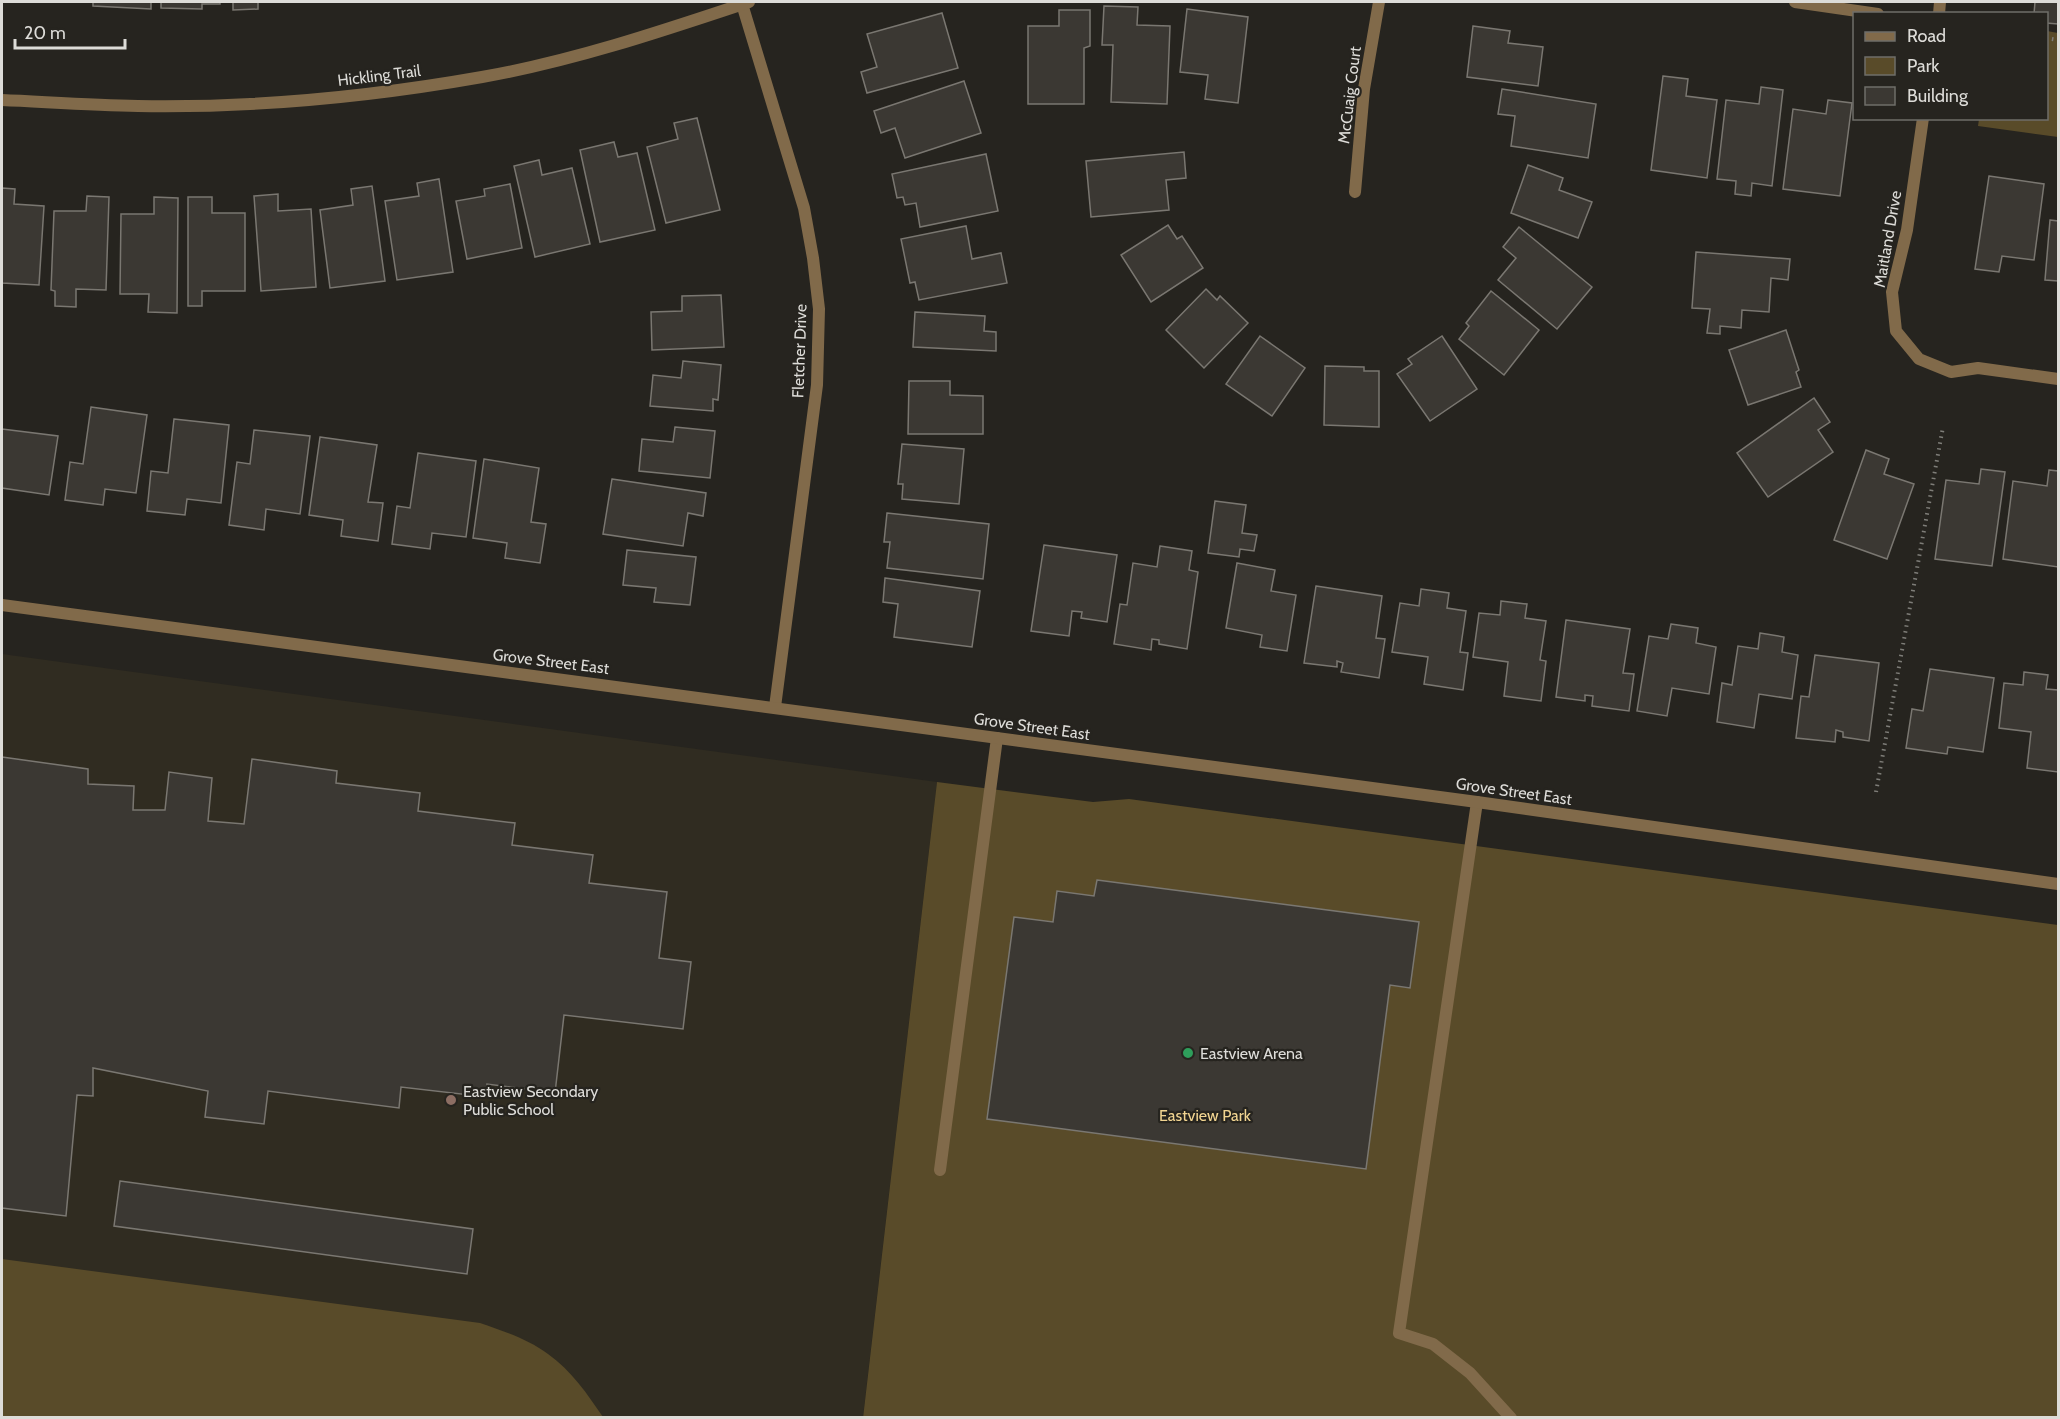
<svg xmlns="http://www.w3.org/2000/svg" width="2060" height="1419" font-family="Cabin,sans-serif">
<rect width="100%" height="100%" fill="#26241f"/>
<polygon fill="#302c21" points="2,654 937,782 863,1417 2,1418"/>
<g fill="#594b29">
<polygon points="2047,31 2058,33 2058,137 1978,126 1979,119 2046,118"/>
<polygon points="937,782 1093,802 1129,799 2058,925 2058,1417 863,1418"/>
<path d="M 2,1259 L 480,1323 C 503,1331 528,1339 548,1354 C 571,1370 588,1395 603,1417 L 2,1417 Z"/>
</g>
<g fill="#3b3833" stroke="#7a7771" stroke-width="1.5">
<polygon points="93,2 151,2 151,9 93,6"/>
<polygon points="161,2 220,2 220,4 202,4 202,9 161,8"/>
<polygon points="233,2 258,2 258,9 233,10"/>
<polygon points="2035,2 2058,2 2058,24 2046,23 2046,14 2034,14"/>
<polygon points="1104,6 1138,7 1137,25 1170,26 1167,104 1111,102 1113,45 1102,45"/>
<polygon points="1187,9 1248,17 1238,103 1205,99 1208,75 1180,72"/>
<polygon points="1059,10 1090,10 1090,46 1084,48 1084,104 1028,104 1028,26 1059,26"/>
<polygon points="942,13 958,68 867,93 861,72 877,67 867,34"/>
<polygon points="1473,26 1510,31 1508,43 1543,47 1538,86 1467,77"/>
<polygon points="1663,76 1688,79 1686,96 1717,100 1707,178 1651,170"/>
<polygon points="964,81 981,133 905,158 895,128 881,133 874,111"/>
<polygon points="1761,87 1783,90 1772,186 1752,183 1751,196 1735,194 1736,181 1717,179 1726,100 1759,104"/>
<polygon points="1502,89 1596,104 1588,158 1511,146 1515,116 1498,114"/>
<polygon points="1828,100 1852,103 1840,196 1783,189 1793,109 1826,114"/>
<polygon points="697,118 720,210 666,223 647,147 678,139 674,123"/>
<polygon points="614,142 618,157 637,153 655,230 600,242 580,150"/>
<polygon points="1184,152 1186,178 1166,180 1169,210 1091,217 1086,161"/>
<polygon points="986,154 998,211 920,227 916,203 905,205 903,197 897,198 892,174"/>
<polygon points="539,160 542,175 572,168 590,244 535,257 514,166"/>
<polygon points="1528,165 1563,178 1559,190 1592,202 1578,238 1511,213"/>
<polygon points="1989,176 2044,184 2034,260 2002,256 1999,272 1975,269"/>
<polygon points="439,179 453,272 397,280 385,201 419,196 417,183"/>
<polygon points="510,184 522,248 467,259 456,201 485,196 484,189"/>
<polygon points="372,186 385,281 330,288 320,210 353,205 351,189"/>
<polygon points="2,188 15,189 14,204 44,206 39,285 2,283"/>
<polygon points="278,194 278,211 311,209 316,287 261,291 254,196"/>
<polygon points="87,196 109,197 106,290 76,289 76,307 55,306 55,291 51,290 54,211 86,211"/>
<polygon points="154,197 178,198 177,313 148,312 149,294 120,294 121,214 154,214"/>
<polygon points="188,197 212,197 212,213 245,213 245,291 202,291 202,306 188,306"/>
<polygon points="2050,220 2058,221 2058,281 2045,280"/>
<polygon points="1168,225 1177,239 1182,236 1203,268 1151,302 1121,255"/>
<polygon points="966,226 972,259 1001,253 1007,283 919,300 915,282 910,283 901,239"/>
<polygon points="1519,227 1592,287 1557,329 1498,280 1516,258 1503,247"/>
<polygon points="1696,252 1790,259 1788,280 1771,278 1769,312 1742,310 1741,328 1720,326 1720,334 1707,333 1710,309 1692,308"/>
<polygon points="1206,289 1217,300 1220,296 1248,323 1204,368 1166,330"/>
<polygon points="1491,291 1539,330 1504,375 1459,339 1469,326 1466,323"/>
<polygon points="721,295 724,347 652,350 651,312 682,311 682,296"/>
<polygon points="915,312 985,316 984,331 996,332 996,351 913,347"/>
<polygon points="1786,330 1799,370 1796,372 1801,387 1748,405 1729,350"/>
<polygon points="1260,336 1305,368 1272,416 1226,384"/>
<polygon points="1442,336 1477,389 1430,421 1397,374 1412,364 1408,359"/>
<polygon points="683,361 721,365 718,400 713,399 713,411 650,406 653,375 681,378"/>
<polygon points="1325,366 1364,367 1364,371 1379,371 1379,427 1324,425"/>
<polygon points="909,381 950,381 950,395 983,396 983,434 908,434"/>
<polygon points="1814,398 1830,422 1818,430 1833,452 1768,497 1737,453"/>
<polygon points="91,407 147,415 136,493 105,489 103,505 65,500 70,462 83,464"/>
<polygon points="174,419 229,425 221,503 187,499 185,515 147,511 151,471 168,473"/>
<polygon points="675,427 715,431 710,478 639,471 642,439 673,442"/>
<polygon points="2,429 58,436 49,495 2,488"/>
<polygon points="254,430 310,436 300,514 266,509 264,530 229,525 237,462 250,464"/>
<polygon points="320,437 377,445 368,502 383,503 378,541 341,536 343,520 309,515"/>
<polygon points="902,444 964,449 959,504 902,499 903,484 898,484"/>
<polygon points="1866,450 1889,459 1884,474 1914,484 1887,559 1834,540"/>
<polygon points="418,453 476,461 466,537 432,533 430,549 392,544 397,506 410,508"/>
<polygon points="484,459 539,468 531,522 546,524 540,563 505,558 507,543 473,538"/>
<polygon points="1981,469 2005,472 1992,566 1935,559 1946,480 1979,484"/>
<polygon points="2049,470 2058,471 2058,567 2003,559 2013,481 2047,486"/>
<polygon points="612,479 706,493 703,516 688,513 683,546 603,534"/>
<polygon points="1215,501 1246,505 1242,533 1257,535 1254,551 1240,549 1239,557 1208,553"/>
<polygon points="887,513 989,524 983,579 887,568 890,542 884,542"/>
<polygon points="1044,545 1117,555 1107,622 1081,618 1082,612 1072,611 1069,636 1031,631"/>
<polygon points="1160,546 1192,551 1189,570 1198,572 1187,649 1159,644 1159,640 1152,639 1151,650 1114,644 1120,604 1127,605 1133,563 1157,567"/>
<polygon points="627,550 696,557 690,605 654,602 656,588 623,585"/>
<polygon points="1237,563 1275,570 1271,591 1296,595 1287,651 1260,647 1262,635 1226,628"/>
<polygon points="885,578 980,591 972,647 894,637 898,604 883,602"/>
<polygon points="1316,586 1382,596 1376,638 1385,639 1379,678 1341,672 1343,663 1337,661 1337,667 1304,663"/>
<polygon points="1421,589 1449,593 1447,608 1466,611 1460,652 1468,653 1463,690 1424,684 1428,657 1392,652 1400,603 1419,606"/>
<polygon points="1501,601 1527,604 1525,618 1546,621 1540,660 1546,661 1541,701 1504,696 1508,662 1473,657 1479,613 1500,615"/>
<polygon points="1566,620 1630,629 1623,673 1634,674 1629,711 1592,706 1593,696 1585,695 1585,701 1556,697"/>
<polygon points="1671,624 1698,628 1696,643 1716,647 1709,694 1672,688 1667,716 1637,711 1649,636 1668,639"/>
<polygon points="1760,633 1784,637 1782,652 1798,655 1792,699 1759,694 1754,728 1717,722 1722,683 1732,685 1738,646 1758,649"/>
<polygon points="1815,655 1879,663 1869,741 1843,737 1843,732 1836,730 1835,742 1796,738 1801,696 1809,697"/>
<polygon points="1930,669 1994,678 1983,752 1948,747 1947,754 1906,748 1912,709 1923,711"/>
<polygon points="2024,672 2048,675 2046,689 2058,690 2058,772 2027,768 2031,732 1999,728 2004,683 2023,685"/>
<polygon points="2,757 88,769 88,784 134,786 133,810 165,810 169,772 212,778 208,821 244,824 252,759 337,771 336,783 420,793 418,811 515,823 512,845 593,855 589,883 667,892 659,958 691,962 683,1029 564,1015 555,1093 487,1084 487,1097 401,1087 399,1108 268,1091 264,1124 205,1117 208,1091 93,1068 93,1096 77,1095 66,1216 2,1208"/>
<polygon points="1097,880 1419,922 1410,988 1390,985 1366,1169 987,1119 1014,917 1053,922 1057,891 1094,896"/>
<polygon points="120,1181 473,1229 467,1274 114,1226"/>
</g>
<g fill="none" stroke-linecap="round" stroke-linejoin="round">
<g stroke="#7e7d78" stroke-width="4" stroke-dasharray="1.5 4.5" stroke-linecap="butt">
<polyline points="2046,38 2058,40"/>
<polyline points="1876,792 1943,427"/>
</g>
<g stroke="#816a4a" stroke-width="12">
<polyline points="1477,802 1399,1333 1433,1344 1470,1373 1511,1418"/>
<polyline points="940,1170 997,738"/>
</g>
<g stroke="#816a4a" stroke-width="12">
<polyline points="1795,2 1878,14"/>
<polyline points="742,4 804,208 813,258 819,309 817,385 775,707"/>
<polyline points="1939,14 1940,2"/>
<path d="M 2,100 C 47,102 92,105 138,106 C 253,108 369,97 482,77 C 573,61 662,31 749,2"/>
<polyline points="1923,118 1907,230 1892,292 1896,331 1919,359 1951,372 1978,368 2058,379"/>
<polyline points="1355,192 1364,89 1379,2"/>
</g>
<polyline stroke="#816a4a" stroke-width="12" points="2,605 1477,802 2058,884"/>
</g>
<circle fill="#2e9e5b" stroke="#26241f" stroke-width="2" cx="1188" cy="1053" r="6"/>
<circle fill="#8d6e63" stroke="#26241f" stroke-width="2" cx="451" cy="1100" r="6"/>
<g text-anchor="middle" stroke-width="4.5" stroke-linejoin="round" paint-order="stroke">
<g font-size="16" fill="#dddcd8" stroke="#26241f">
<text transform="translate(379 75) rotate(-7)" y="6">Hickling Trail</text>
<text transform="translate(1349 95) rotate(-83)" y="6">McCuaig Court</text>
<text transform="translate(1887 239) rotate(-80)" y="6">Maitland Drive</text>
<text transform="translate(799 351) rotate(-88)" y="6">Fletcher Drive</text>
<text transform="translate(551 661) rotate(7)" y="6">Grove Street East</text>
<text transform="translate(1032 726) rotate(8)" y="6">Grove Street East</text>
<text transform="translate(1514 791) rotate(8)" y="6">Grove Street East</text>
</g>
<g font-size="16" fill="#dddcd8" stroke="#26241f" text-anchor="start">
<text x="1200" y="1059">Eastview Arena</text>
<text x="463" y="1097">Eastview Secondary<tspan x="463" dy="18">Public School</tspan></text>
</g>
<g font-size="16" fill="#f1d491" stroke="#26241f">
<text x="1205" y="1121">Eastview Park</text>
</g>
</g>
<rect width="2060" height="1419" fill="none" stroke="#dddcd8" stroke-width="6"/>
<rect x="1853" y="12" width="195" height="108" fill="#26241f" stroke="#6f6e69" stroke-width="1.5"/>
<rect x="1865" y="32" width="30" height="9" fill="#816a4a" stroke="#6f6e69" stroke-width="1.5"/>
<text x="1907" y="42" font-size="18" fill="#dddcd8">Road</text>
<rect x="1865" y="57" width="30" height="18" fill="#594b29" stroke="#6f6e69" stroke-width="1.5"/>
<text x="1907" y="72" font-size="18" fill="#dddcd8">Park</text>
<rect x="1865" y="87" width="30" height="18" fill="#3b3833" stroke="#6f6e69" stroke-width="1.5"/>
<text x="1907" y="102" font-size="18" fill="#dddcd8">Building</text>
<path d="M15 39v9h110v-9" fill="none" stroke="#dddcd8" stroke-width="3"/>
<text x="24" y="39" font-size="18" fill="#dddcd8" stroke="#26241f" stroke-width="4.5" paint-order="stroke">20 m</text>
</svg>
